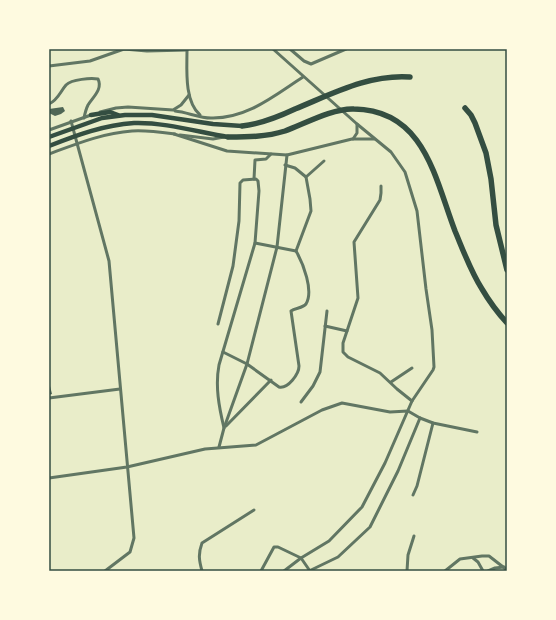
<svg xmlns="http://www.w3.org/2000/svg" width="556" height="620" font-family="Poppins,sans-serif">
<rect width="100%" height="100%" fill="#e9edc9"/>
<g fill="#4f6655">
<polygon points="63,107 65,111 61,114 55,116 49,113 49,109"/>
<polygon points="49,382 52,394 49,395"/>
</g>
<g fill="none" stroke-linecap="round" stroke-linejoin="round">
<g stroke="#617663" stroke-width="3">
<polyline points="273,49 357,124 391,152 405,172 417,211 426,289 432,330 434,367 433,370 412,401 385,463 362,507 329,541 301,558 284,571"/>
<polyline points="290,49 304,61 311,64 346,49"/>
<path d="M 187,50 C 187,69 184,101 200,115"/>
<polyline points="49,66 90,61 124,49 147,51 187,50"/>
<path d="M 49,104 C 58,100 60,92 66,85 C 72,79 91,78 98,79 C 103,89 93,97 88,105 C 86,109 85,113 84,118"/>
<path d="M 175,111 C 187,112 199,118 211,118 C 247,119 275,95 303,77"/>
<polyline points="100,112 116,108 128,107 173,110 181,105 189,95"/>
<polyline points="71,121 109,261 134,538 130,552 105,571"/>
<polyline points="49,130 91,115"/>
<polyline points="174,134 227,151 287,155 352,139 374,139"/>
<polyline points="180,135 213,139 224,137"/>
<polyline points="353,139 357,133 357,124"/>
<path d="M 49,154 C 76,144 103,133 132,131 C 146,130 160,132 175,134"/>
<polyline points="306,177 324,161"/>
<polyline points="254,179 255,160 266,159 271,154"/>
<polyline points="381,186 381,193 380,200 354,242 358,298 343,343 343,352 348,357 380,373 397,389 412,401"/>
<polyline points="255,243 296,251 311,211 310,199 306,177 295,168 285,165"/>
<path d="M 218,324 L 233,266 L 239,221 L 240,183 L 243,180 L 256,179 L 258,181 L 259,191 L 255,243 L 219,365 C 215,386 219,407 224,428"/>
<polyline points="325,326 347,331"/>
<path d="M 223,352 L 247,364 L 279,387 C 288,389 299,374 299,366 L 291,311 C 295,308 303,308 306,304 C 314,291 303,263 296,251"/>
<polyline points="391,382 412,368"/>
<polyline points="49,398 120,389"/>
<polyline points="301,402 313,386 320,372 327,311"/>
<polyline points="226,426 271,380"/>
<polyline points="219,447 224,428 247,364 277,247 287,155"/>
<polyline points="49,478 127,467 205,449 256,445 322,410 342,403 390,412 408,411 420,418 433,423 477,432"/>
<polyline points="413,495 417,486 433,423"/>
<polyline points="473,558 478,562 483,571"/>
<path d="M 202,571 C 199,560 198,554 202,543 L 254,510"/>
<polyline points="261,571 274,547 278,547 301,558 310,571"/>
<polyline points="309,571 338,557 370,527 398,471 420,418"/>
<polyline points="407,571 408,555 414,536"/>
<polyline points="445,571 460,559 482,556 489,556 507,570"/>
<polyline points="488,571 495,568 504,567"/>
</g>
<g stroke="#344e41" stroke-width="4.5">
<polyline points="91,115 110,112 118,115"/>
<polyline points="49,137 102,118 125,115 152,115 213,124 242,126"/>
<path d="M 49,146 C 77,135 104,125 134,123 C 164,122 198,132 228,137"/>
</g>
<g stroke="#344e41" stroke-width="5.5">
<polyline points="465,108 471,115 475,123 486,153 491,179 496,225 507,270"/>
<path d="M 242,126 C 261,124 278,117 295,109 C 332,94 369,74 410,77"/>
<path d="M 228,137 C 247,137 266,137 285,131 C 304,124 333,108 354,109 C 425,110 435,179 455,231 C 463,250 471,272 482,289 C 489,301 498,313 507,323"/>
</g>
</g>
<rect width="556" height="620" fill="none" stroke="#fefae0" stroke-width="100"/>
<rect x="50" y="50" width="456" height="520" fill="none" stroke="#344e41" stroke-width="1.5"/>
</svg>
